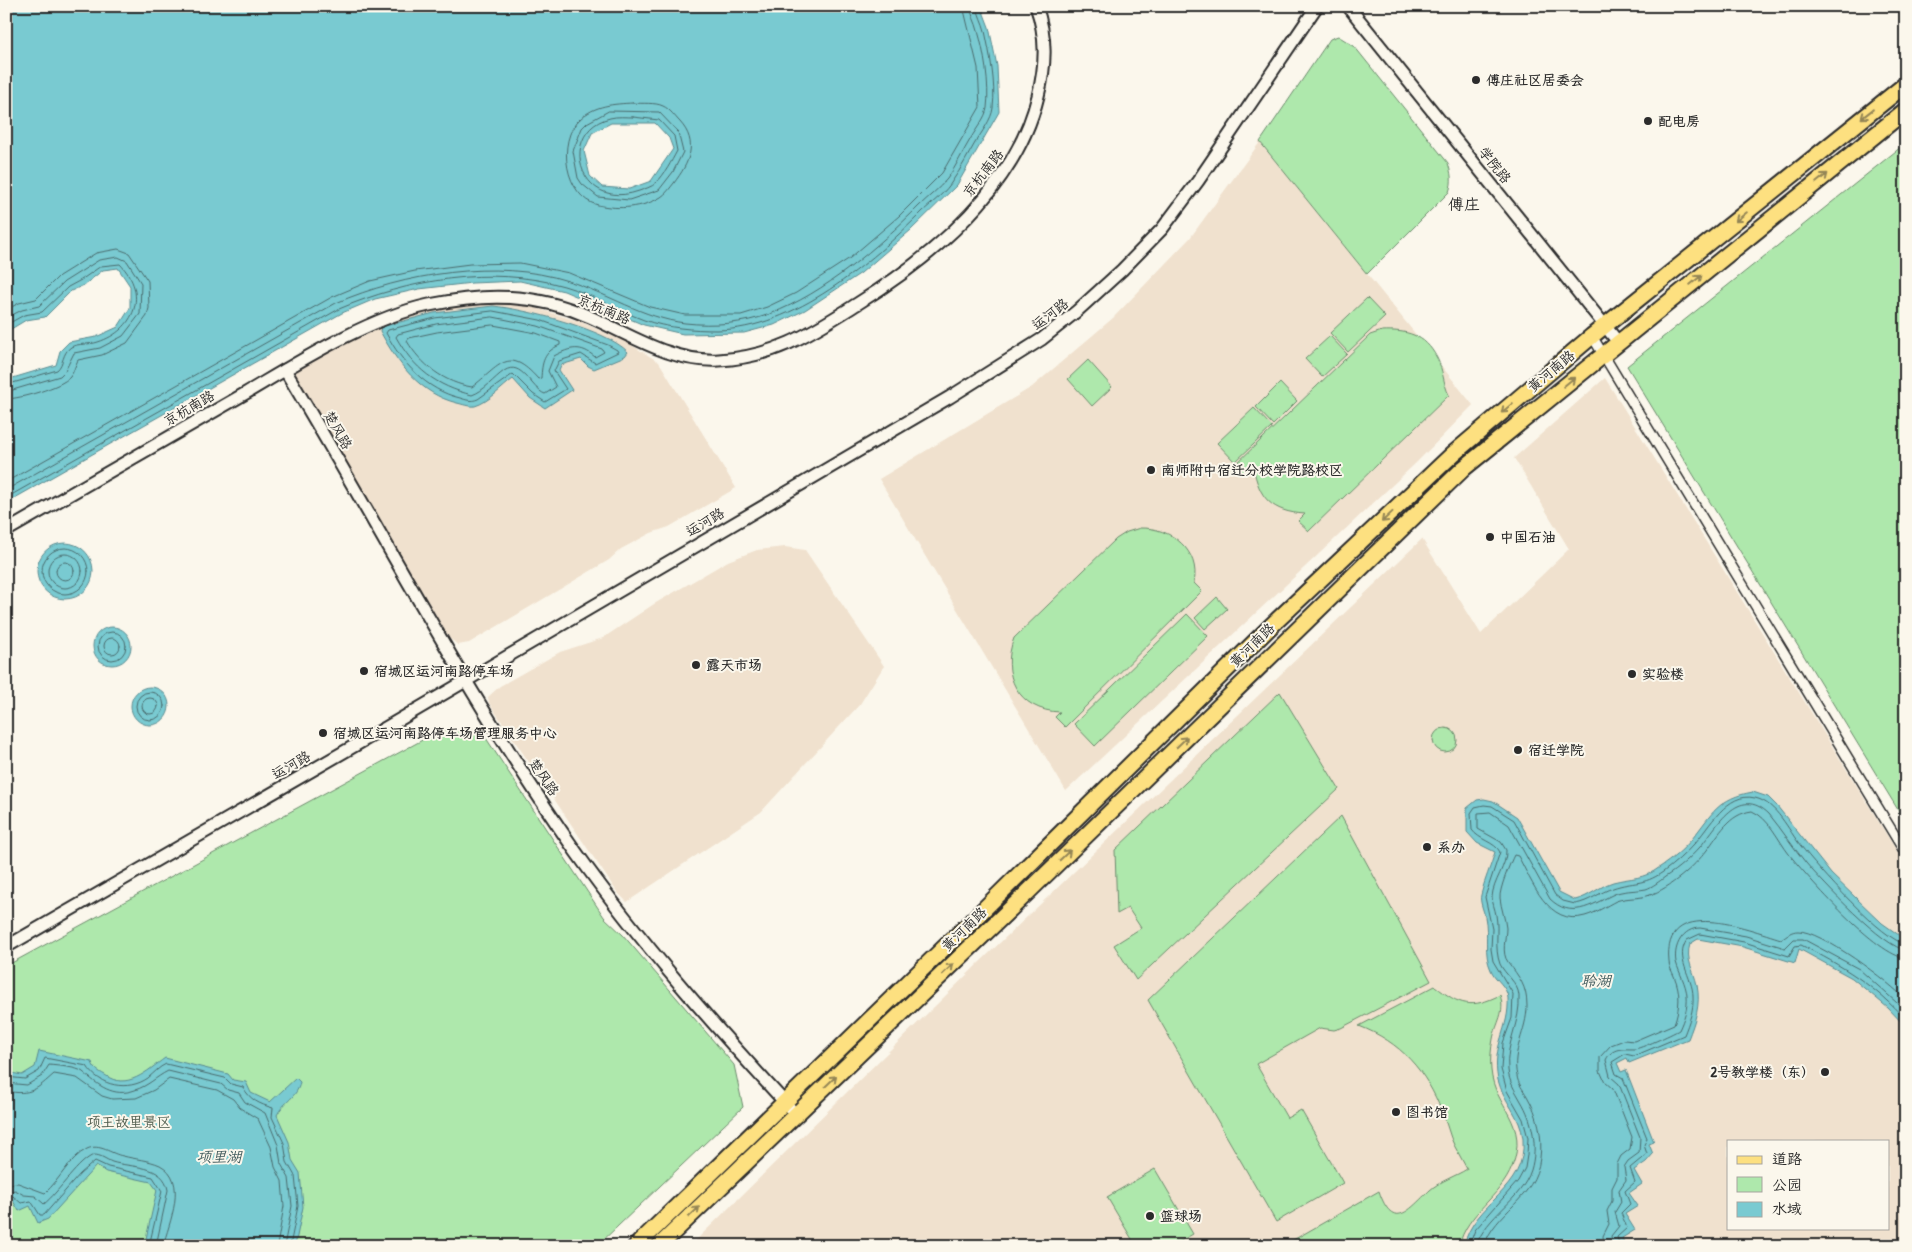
<svg xmlns="http://www.w3.org/2000/svg" width="1912" height="1252" font-family="'Patrick Hand','LXGW WenKai TC',sans-serif">
<rect width="100%" height="100%" fill="#fbf7ec"/>
<filter id="ink" filterUnits="userSpaceOnUse"><feTurbulence type="fractalNoise" baseFrequency=".02" numOctaves="2"/><feDisplacementMap in="SourceGraphic" scale="10" xChannelSelector="R" yChannelSelector="G"/><feConvolveMatrix kernelMatrix="1 2 1 2 8 2 1 2 1" color-interpolation-filters="sRGB"/></filter>
<g filter="url(#ink)">
<g fill="#f0e1ce" fill-rule="evenodd">
<polygon points="1260,142 1473,405 1417,462 1066,791 879,479 1032,387 1113,318 1190,238"/>
<polygon points="505,302 519,303 581,322 628,343 659,362 736,488 669,527 651,533 621,549 609,560 469,643 458,645 449,638 292,371 363,333 405,316 467,304"/>
<path d="M 1605,378 L 1906,866 L 1906,1246 L 690,1246 L 983,959 L 1422,539 L 1481,634 L 1569,549 L 1514,458 ZM 1728,1141 L 1888,1141 L 1888,1228 L 1728,1228 Z"/>
<polygon points="785,547 805,550 884,666 860,704 761,812 627,902 617,892 489,703 488,697 500,686 560,652 603,638 654,604 728,561 757,550"/>
</g>
<g fill="#aee8ac" stroke="#6c8a6c">
<path d="M 1338,36 L 1354,46 L 1448,163 C 1451,173 1453,181 1449,192 L 1367,274 L 1260,142 L 1330,39 Z"/>
<polygon points="1906,143 1906,823 1627,366"/>
<polygon points="1367,298 1385,317 1348,352 1330,333"/>
<path d="M 1382,331 C 1406,330 1425,334 1437,358 C 1443,369 1443,383 1449,395 L 1309,531 L 1298,521 L 1305,514 C 1271,512 1259,498 1253,466 L 1243,475 L 1234,466 L 1370,335 Z"/>
<polygon points="1330,336 1347,354 1322,377 1305,359"/>
<polygon points="1088,360 1112,387 1092,406 1068,379"/>
<polygon points="1280,383 1297,401 1273,425 1256,407"/>
<polygon points="1254,408 1272,427 1235,462 1217,443"/>
<path d="M 1140,528 C 1171,527 1201,551 1194,583 L 1202,591 L 1065,727 L 1055,717 L 1060,712 C 1018,711 1000,674 1014,638 L 1116,539 L 1127,532 Z"/>
<polygon points="1217,597 1227,609 1205,629 1195,618"/>
<polygon points="1187,614 1208,636 1095,746 1074,724"/>
<polygon points="1280,692 1339,789 1136,980 1114,945 1141,928 1128,908 1117,914 1115,850"/>
<circle cx="1445" cy="740" r="12"/>
<polygon points="480,729 604,917 623,935 734,1065 743,1107 597,1246 6,1246 6,966 439,731"/>
<polygon points="1341,816 1431,981 1341,1028 1334,1030 1320,1028 1256,1064 1287,1118 1301,1110 1343,1183 1276,1222 1148,1000"/>
<path d="M 1435,986 C 1460,1006 1472,1009 1500,995 C 1506,1012 1496,1023 1493,1039 C 1491,1049 1490,1060 1491,1070 C 1494,1108 1530,1122 1512,1167 C 1500,1198 1467,1212 1459,1246 L 1290,1246 L 1288,1243 L 1379,1191 C 1393,1233 1410,1209 1430,1190 C 1440,1181 1456,1176 1467,1169 C 1463,1161 1458,1153 1454,1145 C 1449,1135 1447,1123 1442,1112 C 1426,1071 1401,1042 1359,1026 Z"/>
<polygon points="1155,1169 1193,1234 1172,1246 1136,1246 1107,1197"/>
</g>
<g fill="#79cad1" stroke="#5a8a8f" fill-rule="evenodd">
<path d="M 6,6 L 981,6 L 989,27 L 997,66 L 999,112 L 957,185 L 911,230 L 861,273 L 805,310 L 774,325 L 744,333 L 683,334 L 644,325 L 564,291 L 520,281 L 472,283 L 419,289 L 375,299 L 342,313 L 6,503 L 6,380 L 56,365 L 60,351 L 69,342 L 96,337 L 118,327 L 130,308 L 130,286 L 118,268 L 103,270 L 84,285 L 71,291 L 45,317 L 26,320 L 6,332 ZM 611,123 L 655,123 L 669,138 L 673,149 L 651,181 L 629,189 L 602,187 L 590,176 L 584,151 L 592,133 Z"/>
<path d="M 493,306 C 524,309 606,329 628,352 L 625,356 L 594,369 L 588,366 L 581,359 L 561,365 L 559,370 L 572,390 L 545,408 L 530,398 L 513,379 C 502,387 489,402 475,406 C 469,407 462,404 457,403 C 420,394 397,363 380,331 L 381,327 L 434,313 Z"/>
<circle cx="65" cy="571" r="28"/>
<circle cx="112" cy="646" r="19"/>
<circle cx="150" cy="706" r="19"/>
<path d="M 1753,792 L 1768,797 L 1777,806 L 1831,874 L 1882,923 L 1906,940 L 1906,1027 L 1888,1008 L 1852,978 L 1799,949 L 1795,963 L 1743,947 L 1698,939 L 1690,944 C 1685,960 1694,970 1697,985 C 1701,1005 1695,1021 1688,1039 L 1629,1063 L 1627,1058 L 1617,1063 L 1621,1072 L 1626,1070 L 1654,1142 L 1649,1144 L 1653,1154 L 1646,1162 L 1634,1170 L 1642,1184 L 1629,1193 L 1638,1206 L 1625,1214 L 1635,1230 L 1622,1238 L 1626,1246 L 1464,1246 C 1473,1202 1527,1191 1523,1139 C 1521,1116 1503,1101 1498,1080 C 1491,1045 1510,1029 1508,998 C 1507,986 1495,980 1491,970 C 1483,953 1489,935 1485,917 C 1484,911 1479,901 1481,895 C 1484,881 1491,866 1495,852 L 1477,843 L 1467,832 L 1467,808 L 1477,800 L 1484,799 L 1493,801 L 1517,817 L 1559,892 L 1575,900 C 1589,897 1600,886 1613,882 C 1632,877 1643,880 1660,867 C 1671,860 1683,850 1692,839 C 1712,814 1718,798 1753,792 Z"/>
<path d="M 39,1051 L 92,1062 C 94,1069 98,1071 105,1075 C 127,1091 147,1071 165,1058 L 228,1074 L 233,1080 L 246,1082 L 251,1093 L 270,1102 L 296,1078 L 300,1082 C 298,1097 283,1102 277,1115 L 289,1142 L 292,1160 L 300,1173 L 303,1207 L 295,1246 L 136,1246 L 137,1241 L 145,1243 L 157,1190 L 151,1182 L 106,1172 L 96,1166 L 48,1219 L 38,1223 L 30,1206 L 19,1211 L 13,1201 L 6,1204 L 6,1072 L 22,1075 L 35,1067 Z"/>
</g>
<g fill="none" stroke-linecap="round" stroke-linejoin="round">
<g stroke="#4a6b6d" stroke-width="1">
<path d="M 633,103 C 642,104 655,102 663,106 C 670,109 675,117 680,122 C 699,143 689,163 674,183 C 670,188 666,194 661,197 C 643,208 619,210 598,205 C 565,198 556,140 580,119 C 595,105 613,104 633,103 Z"/>
<polygon points="609,111 659,112 678,132 683,152 673,172 659,190 629,200 598,197 582,184 578,178 573,151 582,128 587,123"/>
<path d="M 633,117 L 659,120 L 674,136 L 677,151 C 671,162 665,174 656,183 C 652,187 644,189 639,191 C 577,213 558,130 610,118 C 617,116 626,117 633,117 Z"/>
<path d="M 6,310 L 19,303 L 36,299 L 59,276 L 96,253 L 118,249 L 129,253 L 148,281 L 149,308 L 147,316 L 127,343 L 102,355 L 78,360 C 75,365 74,372 70,377 C 61,387 20,399 6,399"/>
<path d="M 493,311 L 540,320 L 608,345 L 617,350 L 618,352 L 595,363 L 581,354 L 559,361 L 554,371 L 566,389 L 545,402 L 533,394 L 513,374 L 478,399 C 471,402 467,400 460,398 C 426,390 402,363 386,333 L 388,330 L 435,318 Z"/>
<path d="M 493,317 L 538,326 L 602,349 L 604,352 L 595,357 C 581,345 571,347 554,356 L 548,371 L 556,387 L 545,394 C 531,389 522,359 504,371 C 494,378 484,391 472,395 C 436,386 414,369 396,337 L 398,334 L 436,324 Z"/>
<polyline points="6,318 22,310 39,306 64,282 99,260 118,257 127,261 141,283 140,314 123,336 100,348 74,353 65,371 60,376 6,392"/>
<path d="M 6,325 L 24,315 L 42,312 L 68,287 L 81,280 L 101,266 L 120,264 C 149,294 135,330 98,342 C 90,345 78,343 71,347 C 62,353 64,364 57,370 L 6,385"/>
<path d="M 493,325 L 536,333 L 560,342 L 560,345 C 543,352 542,363 541,378 L 538,379 C 508,345 500,366 472,387 C 445,383 421,365 407,341 L 409,338 L 437,332 Z"/>
<polyline points="6,482 332,297 370,281 415,271 470,264 520,263 569,273 650,307 685,315 741,315 767,307 796,293 850,258 899,216 942,173 980,107 978,68 963,6"/>
<path d="M 6,490 L 336,303 C 403,274 497,258 568,281 C 607,293 643,318 685,323 C 713,326 743,324 770,314 C 825,293 878,247 919,206 C 928,197 939,189 947,179 C 956,167 963,151 971,138 C 976,129 986,117 987,108 C 990,86 984,51 978,31 C 976,22 971,15 970,6"/>
<path d="M 6,498 L 339,309 C 407,280 491,265 564,286 C 592,294 617,310 644,320 C 667,328 693,330 717,330 C 794,329 871,263 923,211 C 933,202 946,192 953,180 C 961,169 968,155 975,143 C 981,133 992,119 993,108 C 996,83 990,55 985,31 C 983,22 978,15 977,6"/>
<circle cx="65" cy="571" r="23"/>
<circle cx="65" cy="571" r="17"/>
<circle cx="65" cy="571" r="9"/>
<circle cx="112" cy="646" r="14"/>
<circle cx="112" cy="646" r="8"/>
<circle cx="150" cy="706" r="14"/>
<circle cx="150" cy="706" r="8"/>
<path d="M 6,1077 L 25,1079 L 39,1071 L 45,1058 L 87,1066 C 99,1086 128,1092 148,1078 C 154,1073 159,1067 166,1064 L 225,1078 L 231,1084 L 243,1087 C 250,1100 259,1104 273,1108 L 272,1117 L 284,1143 L 287,1162 L 295,1176 L 298,1206 L 290,1246"/>
<path d="M 6,1083 L 27,1085 L 42,1076 L 49,1065 C 58,1066 77,1067 83,1072 C 98,1085 113,1098 135,1090 C 148,1086 156,1077 168,1071 L 221,1084 L 228,1090 L 239,1093 L 245,1102 L 265,1113 L 278,1145 L 281,1164 L 289,1178 L 292,1206 L 284,1246"/>
<path d="M 6,1091 C 31,1096 37,1089 54,1074 L 77,1078 L 102,1096 L 112,1099 L 136,1098 L 154,1090 L 169,1079 L 217,1090 L 233,1099 L 240,1108 L 258,1119 L 271,1147 L 275,1167 L 282,1181 L 284,1206 L 277,1246"/>
<path d="M 6,1184 L 18,1183 L 45,1193 C 60,1180 69,1158 87,1149 C 100,1143 111,1154 123,1156 C 134,1159 149,1160 160,1165 C 189,1180 169,1223 163,1246"/>
<path d="M 6,1192 L 15,1190 L 24,1195 L 35,1196 L 44,1204 C 59,1192 79,1160 94,1155 C 101,1155 105,1159 112,1162 C 131,1168 164,1164 168,1190 L 156,1246"/>
<polyline points="6,1199 13,1196 21,1203 31,1201 40,1215 44,1215 80,1174 95,1161 108,1167 153,1177 162,1191 149,1246"/>
<path d="M 1469,1246 L 1475,1230 L 1518,1181 L 1525,1168 L 1527,1155 L 1528,1138 L 1523,1119 L 1507,1091 L 1501,1069 L 1503,1043 L 1512,1018 L 1513,994 L 1493,961 L 1491,949 L 1492,929 L 1485,897 L 1500,852 C 1495,842 1479,840 1472,830 L 1471,813 L 1475,807 L 1484,805 L 1492,806 L 1514,820 L 1555,895 L 1563,901 L 1575,904 C 1589,902 1600,892 1613,888 C 1633,881 1643,886 1663,872 C 1674,864 1685,854 1694,844 C 1709,828 1727,791 1755,798 C 1777,803 1788,830 1801,846 C 1816,866 1884,942 1906,944"/>
<path d="M 1476,1246 C 1486,1215 1521,1201 1531,1170 C 1538,1147 1533,1121 1521,1101 C 1515,1090 1509,1082 1508,1070 C 1505,1044 1521,1022 1519,996 C 1518,982 1505,975 1500,964 C 1494,948 1499,931 1496,915 C 1495,909 1492,902 1492,897 C 1493,881 1507,866 1506,850 L 1501,842 L 1478,829 L 1478,813 L 1490,812 L 1509,825 L 1550,899 C 1571,919 1590,906 1612,895 C 1622,890 1635,891 1646,889 C 1652,887 1660,881 1665,877 C 1678,869 1690,858 1700,847 C 1717,827 1738,784 1769,814 C 1782,830 1793,847 1806,863 C 1821,881 1885,949 1906,950"/>
<path d="M 1484,1246 C 1495,1211 1535,1200 1540,1158 C 1543,1136 1538,1115 1527,1096 C 1523,1089 1518,1084 1517,1076 C 1511,1051 1527,1031 1527,1006 C 1527,986 1519,977 1508,962 C 1501,953 1506,938 1506,928 C 1505,918 1501,908 1500,898 C 1499,890 1510,863 1514,855 L 1518,856 C 1532,881 1548,927 1585,916 C 1596,913 1606,906 1616,901 C 1627,897 1640,899 1650,895 C 1670,888 1694,867 1707,850 C 1719,834 1729,814 1752,811 C 1769,818 1778,840 1789,854 C 1807,877 1878,957 1906,958"/>
<path d="M 1604,1246 L 1603,1236 L 1609,1224 L 1607,1211 L 1612,1201 L 1612,1188 L 1617,1178 L 1617,1164 L 1621,1156 L 1630,1149 L 1632,1137 L 1613,1089 L 1605,1082 L 1600,1071 L 1600,1057 L 1611,1045 L 1624,1040 L 1634,1041 L 1674,1024 C 1680,1008 1681,992 1674,976 C 1672,971 1669,967 1669,962 C 1662,895 1748,929 1781,939 C 1787,935 1791,931 1798,931 C 1820,930 1890,982 1906,1000"/>
<path d="M 1613,1246 L 1611,1236 L 1619,1226 L 1615,1212 L 1621,1202 L 1619,1190 L 1626,1180 L 1624,1167 L 1628,1161 L 1639,1153 L 1640,1137 L 1619,1084 L 1610,1076 L 1606,1060 C 1612,1047 1623,1049 1634,1049 C 1640,1049 1672,1034 1679,1030 C 1684,1019 1688,1008 1687,996 C 1686,983 1679,973 1676,962 C 1673,946 1683,928 1700,928 L 1746,936 L 1785,948 L 1794,939 L 1803,939 L 1859,969 L 1906,1011"/>
<path d="M 1620,1246 L 1617,1237 L 1627,1228 L 1621,1213 L 1630,1204 L 1625,1191 L 1635,1182 L 1630,1168 L 1647,1154 L 1644,1145 L 1647,1138 L 1623,1078 L 1616,1074 L 1612,1062 L 1625,1054 L 1634,1056 L 1684,1035 C 1689,1022 1694,1010 1693,996 C 1693,977 1674,958 1687,940 L 1700,934 L 1744,942 L 1789,956 L 1795,946 L 1801,945 C 1843,966 1874,985 1906,1020"/>
</g>
<defs>
<polyline id="minor" points="1592,336 1906,854"/>
<g id="tertiary">
<polyline points="1348,6 1618,342"/>
<path d="M 285,370 C 382,531 468,698 576,852 C 640,942 715,1027 790,1108"/>
<path d="M 6,531 C 86,485 166,439 246,393 C 300,361 368,318 429,305 C 486,293 536,293 590,317 C 631,335 672,363 719,360 C 775,357 811,333 857,304 C 934,256 1016,188 1038,96 C 1046,65 1047,37 1036,6"/>
<polyline points="6,947 387,727 950,397 1042,339 1077,311 1122,270 1162,229 1198,181 1317,6"/>
</g>
<g id="primary">
<polyline points="636,1246 977,916 1270,627 1453,454 1592,336 1906,84"/>
<polyline points="659,1246 1028,892 1464,468 1906,110"/>
</g>
</defs>
<use href="#minor" stroke="#2b2b2b" stroke-width="12"/>
<use href="#tertiary" stroke="#2b2b2b" stroke-width="15"/>
<use href="#primary" stroke="#2b2b2b" stroke-width="19"/>
<use href="#minor" stroke="#fbf7ec" stroke-width="9"/>
<use href="#tertiary" stroke="#fbf7ec" stroke-width="11"/>
<use href="#primary" stroke="#fde080" stroke-width="15"/>
</g>
<defs><path id="oneway-shaft" d="M-6 0H5M1.5-3L5.5 0L1.5 3" fill="none" stroke-width="1.6" stroke-linecap="round" stroke-linejoin="round" transform="scale(1.25)"/></defs>
<g stroke="#948656">
<use href="#oneway-shaft" transform="translate(1867 114) rotate(142)"/>
<use href="#oneway-shaft" transform="translate(1822 178) rotate(-39)"/>
<use href="#oneway-shaft" transform="translate(1741 217) rotate(141)"/>
<use href="#oneway-shaft" transform="translate(1696 280) rotate(-39)"/>
<use href="#oneway-shaft" transform="translate(1569 382) rotate(-39)"/>
<use href="#oneway-shaft" transform="translate(1507 408) rotate(140)"/>
<use href="#oneway-shaft" transform="translate(1387 517) rotate(137)"/>
<use href="#oneway-shaft" transform="translate(1182 742) rotate(-44)"/>
<use href="#oneway-shaft" transform="translate(1065 855) rotate(-44)"/>
<use href="#oneway-shaft" transform="translate(948 969) rotate(-44)"/>
<use href="#oneway-shaft" transform="translate(831 1081) rotate(-44)"/>
<use href="#oneway-shaft" transform="translate(694 1212) rotate(-44)"/>
</g>
</g>
<g fill="#2b2b2b" stroke="#fbf7ec" stroke-width="2">
<circle cx="1476" cy="80" r="5"/>
<circle cx="1648" cy="121" r="5"/>
<circle cx="1151" cy="470" r="5"/>
<circle cx="1490" cy="537" r="5"/>
<circle cx="696" cy="665" r="5"/>
<circle cx="364" cy="671" r="5"/>
<circle cx="1632" cy="674" r="5"/>
<circle cx="323" cy="733" r="5"/>
<circle cx="1518" cy="750" r="5"/>
<circle cx="1427" cy="847" r="5"/>
<circle cx="1825" cy="1072" r="5"/>
<circle cx="1396" cy="1112" r="5"/>
<circle cx="1150" cy="1216" r="5"/>
</g>
<g text-anchor="middle" stroke-width="4" stroke-linejoin="round" paint-order="stroke">
<g font-size="14" font-weight="bold" fill="#2b2b2b" stroke="#fbf7ec" text-anchor="start">
<text x="1486" y="85">傅庄社区居委会</text>
<text x="1658" y="126">配电房</text>
<text x="1161" y="475">南师附中宿迁分校学院路校区</text>
<text x="1500" y="542">中国石油</text>
<text x="706" y="670">露天市场</text>
<text x="374" y="676">宿城区运河南路停车场</text>
<text x="1642" y="679">实验楼</text>
<text x="333" y="738">宿城区运河南路停车场管理服务中心</text>
<text x="1528" y="755">宿迁学院</text>
<text x="1437" y="852">系办</text>
<text x="1815" y="1077" text-anchor="end">2号教学楼（东）</text>
<text x="1406" y="1117">图书馆</text>
<text x="1160" y="1221">篮球场</text>
</g>
<g font-size="14" fill="#2b2b2b" stroke="#fbf7ec">
<text transform="translate(1495 165) rotate(51)" y="5">学院路</text>
<text transform="translate(983 173) rotate(-52)" y="5">京杭南路</text>
<text transform="translate(604 309) rotate(23)" y="5">京杭南路</text>
<text transform="translate(1050 314) rotate(-38)" y="5">运河路</text>
<text transform="translate(1551 371) rotate(-40)" y="5">黄河南路</text>
<text transform="translate(189 408) rotate(-30)" y="5">京杭南路</text>
<text transform="translate(338 430) rotate(60)" y="5">楚风路</text>
<text transform="translate(705 522) rotate(-31)" y="5">运河路</text>
<text transform="translate(1252 645) rotate(-44)" y="5">黄河南路</text>
<text transform="translate(291 765) rotate(-30)" y="5">运河路</text>
<text transform="translate(544 777) rotate(56)" y="5">楚风路</text>
<text transform="translate(964 929) rotate(-44)" y="5">黄河南路</text>
</g>
<g font-size="14" fill="#4c5a4b" stroke="#fbf7ec">
<text x="129" y="1127">项王故里景区</text>
</g>
<g font-size="15" font-style="italic" fill="#425b5d" stroke="#fbf7ec">
<text x="1596" y="986">聆湖</text>
<text x="219" y="1162">项里湖</text>
</g>
<g font-size="16" fill="#2b2b2b" stroke="#fbf7ec">
<text x="1464" y="210">傅庄</text>
</g>
</g>
<rect width="1912" height="1252" fill="none" stroke="#fbf7ec" stroke-width="25"/>
<rect x="12" y="12" width="1887" height="1227" fill="none" stroke="#2b2b2b" stroke-width="2" filter="url(#ink)"/>
<rect x="1727" y="1140" width="162" height="90" fill="#fbf7ec" stroke="#a8a59f"/>
<rect x="1737" y="1156" width="25" height="8" fill="#fde080" stroke="#a8a59f"/>
<text x="1772" y="1164" font-size="15" fill="#2b2b2b">道路</text>
<rect x="1737" y="1177" width="25" height="15" fill="#aee8ac" stroke="#a8a59f"/>
<text x="1772" y="1190" font-size="15" fill="#2b2b2b">公园</text>
<rect x="1737" y="1202" width="25" height="15" fill="#79cad1" stroke="#a8a59f"/>
<text x="1772" y="1214" font-size="15" fill="#2b2b2b">水域</text>
</svg>
